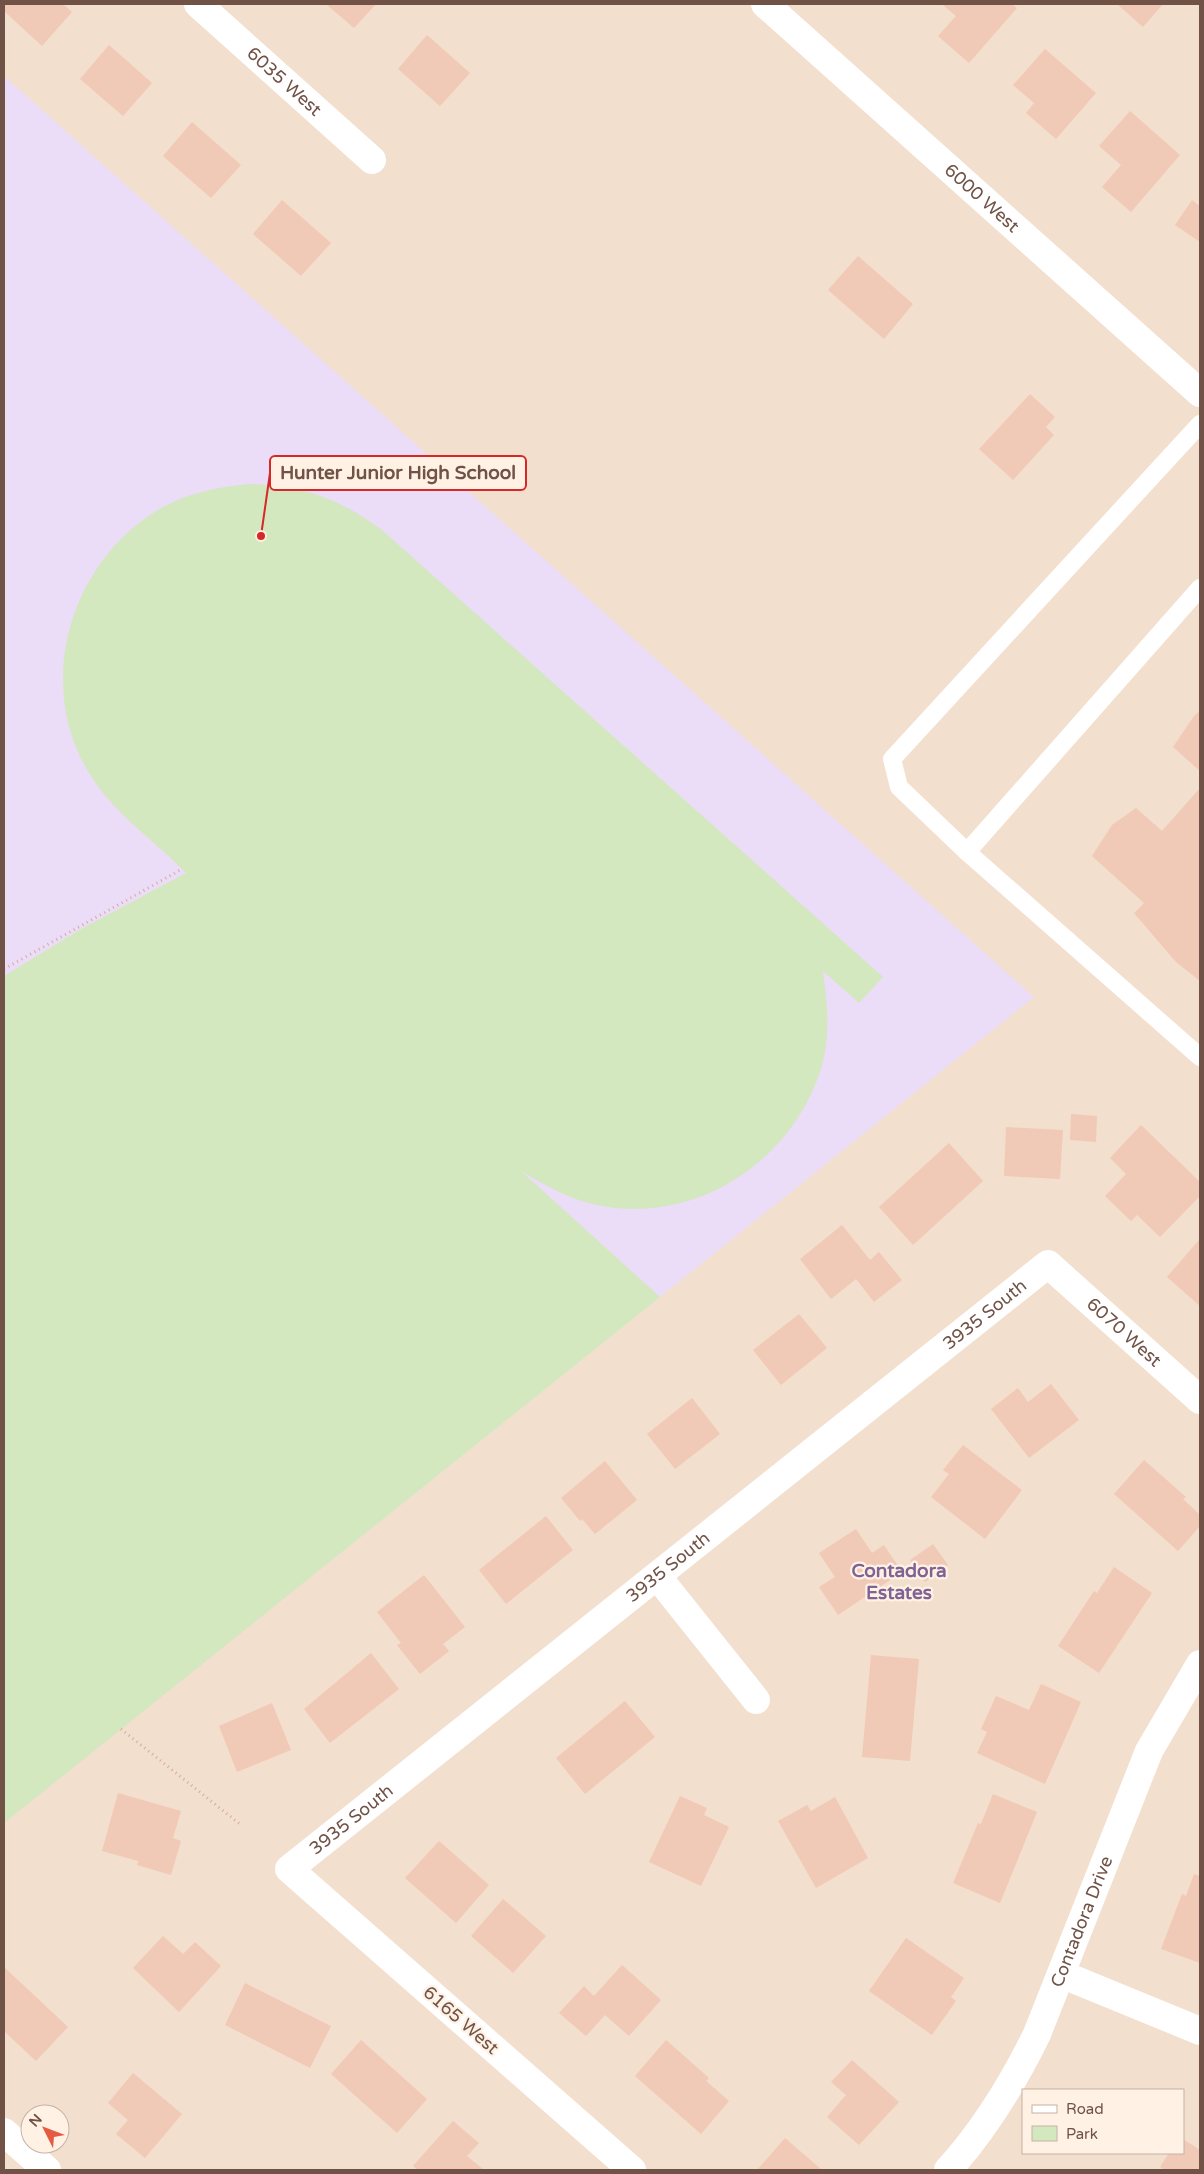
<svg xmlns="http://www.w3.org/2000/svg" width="1204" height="2174" font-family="'Varela Round',sans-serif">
<rect width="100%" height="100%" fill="#fceedf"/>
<path fill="#f3dfcd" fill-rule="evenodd" d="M 4,4 L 1200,4 L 1200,2170 L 4,2170 ZM 1023,2090 L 1183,2090 L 1183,2153 L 1023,2153 ZM 30,2114 L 60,2114 L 60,2144 L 30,2144 Z"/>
<polygon fill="#ebdcf8" points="4,76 1034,997 4,1823"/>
<path fill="#d3e8be" d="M 249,484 C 303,485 338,498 382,530 L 883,977 L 859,1003 L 823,971 C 827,1003 831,1033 822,1065 C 794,1162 693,1228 593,1204 C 566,1198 545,1185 521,1171 L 660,1297 L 4,1823 L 4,976 L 81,929 L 186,873 C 154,840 114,814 89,773 C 33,682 72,556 165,506 C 191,492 220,487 249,484 Z"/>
<g fill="#f1c9b7">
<polygon points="4,4 63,4 72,12 42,46 4,11"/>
<polygon points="326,4 376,4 354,28"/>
<polygon points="942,4 1012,4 1017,8 969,63 938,36 956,16"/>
<polygon points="1117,4 1163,4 1143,27"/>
<polygon points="427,35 470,73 440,106 398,69"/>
<polygon points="109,45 152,83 123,116 80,79"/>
<polygon points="1045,49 1096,93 1056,139 1026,113 1034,103 1013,85"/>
<polygon points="1130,111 1180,155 1131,212 1102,187 1121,165 1099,146"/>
<polygon points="192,122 241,165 211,198 163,156"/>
<polygon points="282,200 331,243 301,276 253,234"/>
<polygon points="1192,200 1200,206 1200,242 1175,225"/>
<polygon points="858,256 913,304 884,339 828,290"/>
<polygon points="1030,394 1055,417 1046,427 1054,435 1013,480 979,449"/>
<polygon points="1200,711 1200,771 1173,747 1194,716"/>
<polygon points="1200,788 1200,981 1176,962 1134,913 1144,903 1092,856 1112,825 1136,808 1162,831"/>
<polygon points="1071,1114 1097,1116 1096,1142 1070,1140"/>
<polygon points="1141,1125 1200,1182 1200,1196 1160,1237 1137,1215 1131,1221 1105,1196 1126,1174 1110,1158"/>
<polygon points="1006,1127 1063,1130 1060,1179 1004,1176"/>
<polygon points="949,1143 983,1181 913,1245 879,1207"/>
<polygon points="842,1225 870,1260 879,1252 902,1280 874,1302 856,1279 831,1299 800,1259"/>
<polygon points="1199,1240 1200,1242 1200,1306 1167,1277"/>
<polygon points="799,1314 827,1348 781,1385 753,1350"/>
<polygon points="1051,1384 1079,1420 1029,1458 991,1409 1018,1388 1028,1402"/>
<polygon points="692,1398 720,1434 675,1469 647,1434"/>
<polygon points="963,1445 1022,1490 985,1539 931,1497 949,1474 943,1470"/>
<polygon points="1144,1460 1186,1497 1183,1499 1200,1515 1200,1526 1178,1551 1114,1494"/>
<polygon points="605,1461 637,1500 595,1534 582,1519 580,1521 561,1498"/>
<polygon points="546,1516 573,1550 506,1604 479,1570"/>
<polygon points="856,1529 872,1553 884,1545 902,1572 838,1615 819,1587 835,1577 819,1553"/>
<polygon points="933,1544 948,1565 925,1582 910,1560"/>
<polygon points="1114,1567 1152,1593 1099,1673 1058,1646 1094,1591 1097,1593"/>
<polygon points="424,1575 465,1627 443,1644 449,1651 420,1674 397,1645 401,1643 377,1612"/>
<polygon points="371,1653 399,1689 330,1743 304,1709"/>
<polygon points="871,1655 919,1659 910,1761 862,1757"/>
<polygon points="1041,1684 1081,1702 1045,1784 977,1753 987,1732 981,1729 996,1696 1029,1710"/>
<polygon points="625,1701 655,1737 585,1794 556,1758"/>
<polygon points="272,1703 291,1750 237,1772 219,1726"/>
<polygon points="118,1793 181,1811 173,1838 181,1841 171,1875 137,1865 138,1861 102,1851"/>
<polygon points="993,1794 1037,1812 1000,1903 953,1883 978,1823 981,1824"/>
<polygon points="680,1796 707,1808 704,1815 729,1827 701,1886 649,1862"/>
<polygon points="835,1797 868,1858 816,1888 778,1821 807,1805 811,1811"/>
<polygon points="439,1841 489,1885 456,1923 405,1878"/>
<polygon points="1194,1874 1200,1876 1200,1963 1161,1949 1182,1894 1186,1896"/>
<polygon points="503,1899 546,1936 513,1973 471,1936"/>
<polygon points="163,1936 183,1954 195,1942 221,1966 179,2012 133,1968"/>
<polygon points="906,1938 964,1978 951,1997 956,2001 932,2035 869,1991"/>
<polygon points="622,1965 661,2000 629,2036 605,2015 586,2036 559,2013 584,1986 594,1996"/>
<polygon points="4,1967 68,2027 36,2061 4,2031"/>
<polygon points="245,1983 331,2026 310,2068 225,2025"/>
<polygon points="361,2040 427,2099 397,2133 331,2074"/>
<polygon points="666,2040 709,2078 706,2081 729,2101 701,2134 635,2076"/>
<polygon points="852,2060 899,2102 859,2145 827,2117 846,2095 831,2082"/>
<polygon points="133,2073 182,2114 145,2158 116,2134 128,2120 108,2103"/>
<polygon points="453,2121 479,2143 467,2156 484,2170 418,2170 413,2166"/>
<polygon points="785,2138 822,2170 757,2170"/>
<polygon points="1183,2139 1200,2150 1200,2170 1165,2170 1160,2167 1169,2153 1183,2153"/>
</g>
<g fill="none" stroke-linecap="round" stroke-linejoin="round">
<g stroke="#d5ac9a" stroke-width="3" stroke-dasharray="1 4" stroke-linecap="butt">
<polyline points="4,969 182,869"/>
<polyline points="121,1729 241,1825"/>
</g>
<g stroke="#fff" stroke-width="18">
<polyline points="1200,588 967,852 1200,1057"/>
<polyline points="967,852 899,787 892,759 1200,424"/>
</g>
<g stroke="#fff" stroke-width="28">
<path id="s1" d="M 198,4 L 372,160"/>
<polyline points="657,1576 756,1700"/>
<polyline points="1061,1974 1200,2031"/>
<polyline points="4,2132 47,2170"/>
<path id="s2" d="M 632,2170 L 289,1869 L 1048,1264 L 1200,1400"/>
<path id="s3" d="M 948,2170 C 985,2129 1013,2083 1037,2034 L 1149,1751 L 1200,1664"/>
</g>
<path stroke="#fff" stroke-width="28" id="s4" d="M 765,4 L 1200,393"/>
</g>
<g text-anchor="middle" stroke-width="4.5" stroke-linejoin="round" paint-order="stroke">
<g font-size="18" fill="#715247" stroke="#fff2e4">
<text dy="6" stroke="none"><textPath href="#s1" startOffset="116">6035 West</textPath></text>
<text dy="6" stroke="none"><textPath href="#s4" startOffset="291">6000 West</textPath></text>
<text dy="6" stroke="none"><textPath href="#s2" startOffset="1346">3935 South</textPath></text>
<text dy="6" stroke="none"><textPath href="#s2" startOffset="1529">6070 West</textPath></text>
<text dy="6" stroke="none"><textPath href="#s2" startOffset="941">3935 South</textPath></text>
<text dy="6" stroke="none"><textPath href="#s2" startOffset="536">3935 South</textPath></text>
<text dy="6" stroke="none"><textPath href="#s3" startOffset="284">Contadora Drive</textPath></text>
<text transform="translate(461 2020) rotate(41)" y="6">6165 West</text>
</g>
<g font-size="19" font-weight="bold" fill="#7f6395" stroke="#fff2e4">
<text x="899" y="1577">Contadora<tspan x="899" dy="22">Estates</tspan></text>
</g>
</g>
<path fill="none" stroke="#d62828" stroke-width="2" d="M261 536L270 473"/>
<circle fill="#d62828" stroke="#fff2e4" stroke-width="2" cx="261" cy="536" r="5"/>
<rect fill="#fff2e4" stroke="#d62828" stroke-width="2" x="270" y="456" width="256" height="34" rx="5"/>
<g font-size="19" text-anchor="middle" font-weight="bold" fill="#715247">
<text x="398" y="479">Hunter Junior High School</text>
</g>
<rect width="1204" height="2174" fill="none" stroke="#715247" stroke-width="10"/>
<rect x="1022" y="2089" width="162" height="65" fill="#fff2e4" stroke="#c6b2a5"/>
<rect x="1032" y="2105" width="25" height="8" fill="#ffffff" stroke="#c6b2a5"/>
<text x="1066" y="2114" font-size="15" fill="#715247">Road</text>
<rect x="1032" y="2126" width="25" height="15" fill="#d3e8be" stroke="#c6b2a5"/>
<text x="1066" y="2139" font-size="15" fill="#715247">Park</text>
<g transform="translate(45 2129) rotate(312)"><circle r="24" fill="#fff2e4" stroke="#c6b2a5"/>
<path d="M0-4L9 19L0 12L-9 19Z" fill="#e65943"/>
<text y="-8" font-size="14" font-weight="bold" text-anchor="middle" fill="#715247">N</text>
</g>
</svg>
